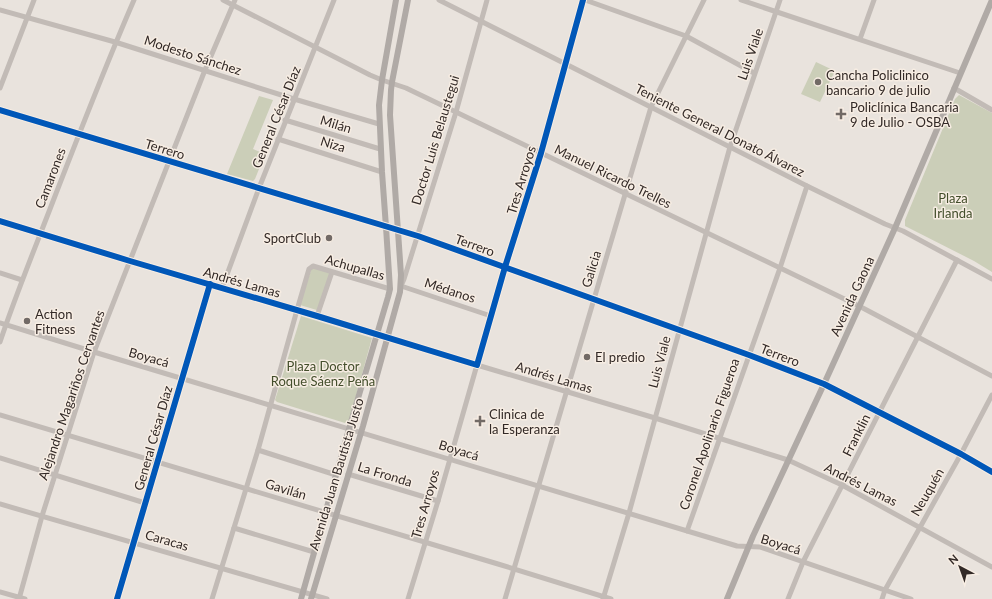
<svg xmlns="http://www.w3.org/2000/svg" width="992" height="599" font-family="Lato,sans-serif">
<rect width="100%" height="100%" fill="#e9e3dd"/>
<g fill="#cbceb8">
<polygon points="816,62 835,71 820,102 801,94"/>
<polygon points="959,95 992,113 992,272 974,261 905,226 905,220 955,99"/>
<polygon points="259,96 273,100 253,149 265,154 255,179 253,181 227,174"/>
<polygon points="312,267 332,273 320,311 300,305"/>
<polygon points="301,316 372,338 349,421 345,423 277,402 275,400"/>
</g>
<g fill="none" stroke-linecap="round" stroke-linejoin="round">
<g stroke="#c2bbb6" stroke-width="5">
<polyline points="223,0 370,75 382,80 406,88 859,306 992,376"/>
<polyline points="439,0 807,186 885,224 903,231 992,279"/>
<polyline points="487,0 456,112 404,279 401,286 491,316"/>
<polyline points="585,0 686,36 754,73"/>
<polyline points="741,0 960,73"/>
<polyline points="0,10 115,42 294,99 379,124"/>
<polyline points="860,39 874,0"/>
<polyline points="0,88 34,0"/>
<polyline points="954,88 992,110"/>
<polyline points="0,110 418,236 749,355 824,384 961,454 992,472"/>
<polyline points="285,120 380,149"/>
<polyline points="278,139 382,172"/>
<polyline points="0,221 130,261 317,316 477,365 655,418 788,460 842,485 992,567"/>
<polyline points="0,273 22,280"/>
<polyline points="222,288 259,188 334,0"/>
<polyline points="317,316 332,272"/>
<polyline points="0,323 94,352 737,546 760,547 911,599"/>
<path d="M 0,342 C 15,297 33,253 50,209 C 77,139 104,69 134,0"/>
<polyline points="0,415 498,564 611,599"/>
<polyline points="258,450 336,475"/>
<polyline points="0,458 145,503"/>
<polyline points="348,474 438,501"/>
<polyline points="0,504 327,599"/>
<polyline points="234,528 314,552"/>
<polyline points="687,531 780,268 807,186"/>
<polyline points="0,592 25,599"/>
<polyline points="19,599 42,516 94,352 205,70 235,0"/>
<polyline points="117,599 210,284"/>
<polyline points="212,599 258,450 297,310 309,269 313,266 390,289"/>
<polyline points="408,599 438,501 505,267 541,153 583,0"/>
<polyline points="505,599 651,107 704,0"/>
<polyline points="603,599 629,513 730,147 780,0"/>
<polyline points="788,599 803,562 957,260"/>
<polyline points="882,599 885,590 961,454 992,395"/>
</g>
<g stroke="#b0aaa6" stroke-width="6">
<polyline points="301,599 351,422 388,297 390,289 386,227 382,172 379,105 382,80 396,0"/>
<polyline points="311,599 363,426 400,292 401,275 390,115 391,90 392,82 408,0"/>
<polyline points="727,599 753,536 824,384 895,228 992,0"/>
</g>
<defs>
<g id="cycleway">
<polyline points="0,110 418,236 749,355 824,384 961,454 992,472"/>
<polyline points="0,221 130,261 317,316 477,365 505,267 541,153 583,0"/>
<polyline points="117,599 210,284"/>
</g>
</defs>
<use href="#cycleway" stroke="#f7ede3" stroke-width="8"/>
<use href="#cycleway" stroke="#0057b8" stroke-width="6"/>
</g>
<g fill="#726a66" stroke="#f7ede3" stroke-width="1.5">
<circle cx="818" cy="82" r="4"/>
<path d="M839 108h4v4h4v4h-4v4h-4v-4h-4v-4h4z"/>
<circle cx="329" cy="238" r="4"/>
<circle cx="27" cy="321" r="4"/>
<circle cx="587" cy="357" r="4"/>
<path d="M478 415h4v4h4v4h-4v4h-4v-4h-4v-4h4z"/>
</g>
<g text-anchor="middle" stroke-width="3" stroke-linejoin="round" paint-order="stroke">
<g font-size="13" fill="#322926" stroke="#f7ede3">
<text transform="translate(750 54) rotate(-71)" y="5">Luis Viale</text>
<text transform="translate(193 55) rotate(18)" y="5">Modesto Sánchez</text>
<text transform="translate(276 117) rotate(-68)" y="5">General César Díaz</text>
<text transform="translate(336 124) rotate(17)" y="5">Milán</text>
<text transform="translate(720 130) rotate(27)" y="5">Teniente General Donato Álvarez</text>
<text transform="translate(435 140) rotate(-73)" y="5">Doctor Luis Belaustegui</text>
<text transform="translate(333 144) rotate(17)" y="5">Niza</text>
<text transform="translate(165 149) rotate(17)" y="5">Terrero</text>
<text transform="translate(613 176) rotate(26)" y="5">Manuel Ricardo Trelles</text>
<text transform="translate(50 178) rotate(-69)" y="5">Camarones</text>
<text transform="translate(521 180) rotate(-73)" y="5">Tres Arroyos</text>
<text transform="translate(475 245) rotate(20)" y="5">Terrero</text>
<text transform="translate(355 267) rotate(16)" y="5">Achupallas</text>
<text transform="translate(591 269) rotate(-73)" y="5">Galicia</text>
<text transform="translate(242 282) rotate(16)" y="5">Andrés Lamas</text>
<text transform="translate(450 290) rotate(18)" y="5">Médanos</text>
<text transform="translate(852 296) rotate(-65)" y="5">Avenida Gaona</text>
<text transform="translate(780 355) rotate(21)" y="5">Terrero</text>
<text transform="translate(149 357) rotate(16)" y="5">Boyacá</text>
<text transform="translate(659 362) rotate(-75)" y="5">Luis Viale</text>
<text transform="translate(554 377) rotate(17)" y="5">Andrés Lamas</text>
<text transform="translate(71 395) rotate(-71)" y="5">Alejandro Magariños Cervantes</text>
<text transform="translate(709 434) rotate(-71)" y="5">Coronel Apolinario Figueroa</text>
<text transform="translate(856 435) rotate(-63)" y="5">Franklin</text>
<text transform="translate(153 438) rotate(-74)" y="5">General César Díaz</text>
<text transform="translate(459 450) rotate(17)" y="5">Boyacá</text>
<text transform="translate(336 474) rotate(-73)" y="5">Avenida Juan Bautista Justo</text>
<text transform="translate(385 474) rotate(17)" y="5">La Fronda</text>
<text transform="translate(861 484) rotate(27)" y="5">Andrés Lamas</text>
<text transform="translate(286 489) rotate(17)" y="5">Gavilán</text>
<text transform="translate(927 492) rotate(-60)" y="5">Neuquén</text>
<text transform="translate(425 504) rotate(-74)" y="5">Tres Arroyos</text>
<text transform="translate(167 540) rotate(16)" y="5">Caracas</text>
<text transform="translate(781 544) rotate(17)" y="5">Boyacá</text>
</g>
<g font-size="13" fill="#322926" stroke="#f7ede3" text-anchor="start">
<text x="826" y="80">Cancha Policlinico<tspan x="826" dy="15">bancario 9 de julio</tspan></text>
<text x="850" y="112">Policlínica Bancaria<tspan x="850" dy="15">9 de Julio - OSBA</tspan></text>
<text x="321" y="243" text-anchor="end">SportClub</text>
<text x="35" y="319">Action<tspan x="35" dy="15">Fitness</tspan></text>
<text x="595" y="362">El predio</text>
<text x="489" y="419">Clinica de<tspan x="489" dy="15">la Esperanza</tspan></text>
</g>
<g font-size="13" fill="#434e2b" stroke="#f7ede3">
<text x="953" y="203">Plaza<tspan x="953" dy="15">Irlanda</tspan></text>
<text x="323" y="371">Plaza Doctor<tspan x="323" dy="15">Roque Sáenz Peña</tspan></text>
</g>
</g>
<g transform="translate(960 567) rotate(319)" stroke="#f7ede3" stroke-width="3" paint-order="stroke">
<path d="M0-3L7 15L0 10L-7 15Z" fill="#322926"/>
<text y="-6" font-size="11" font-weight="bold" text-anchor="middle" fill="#322926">N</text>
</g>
</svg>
